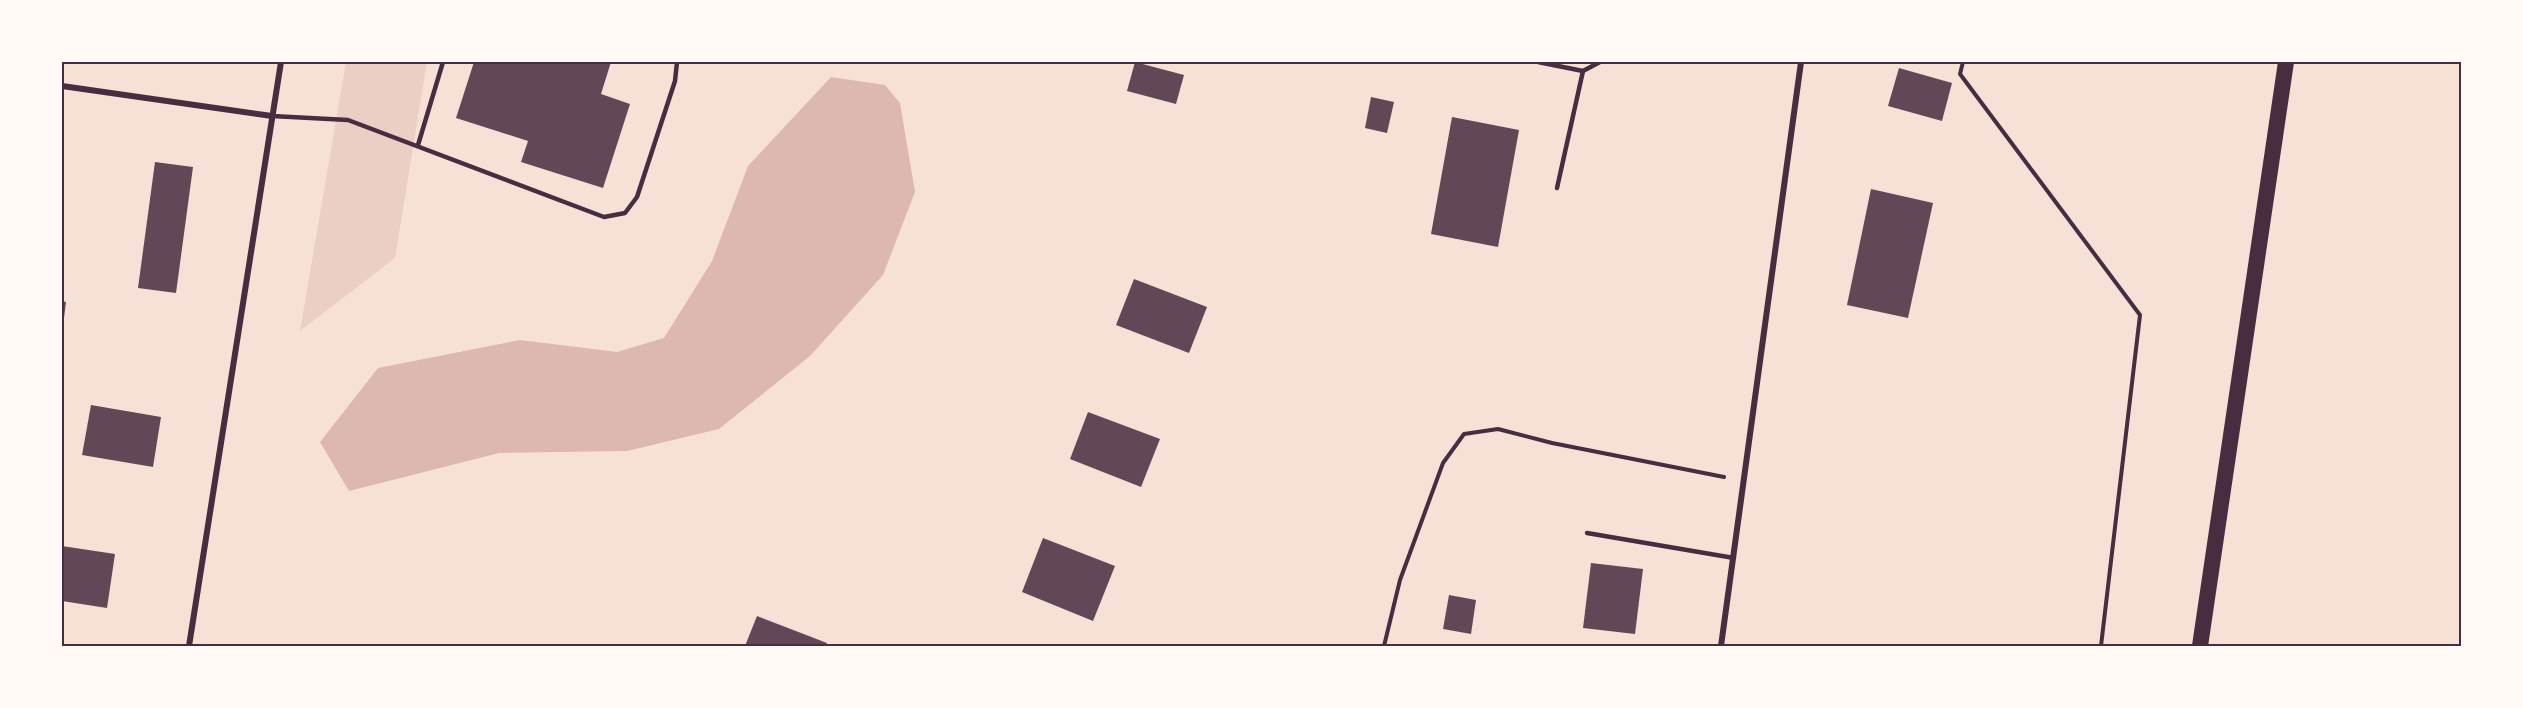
<svg xmlns="http://www.w3.org/2000/svg" width="2523" height="708" font-family="Roboto,sans-serif">
<rect width="100%" height="100%" fill="#f7e1d7"/>
<polygon fill="#ebcfc5" points="346,62 427,62 395,258 300,331"/>
<polygon fill="#dcb8b0" points="831,77 885,85 900,103 915,192 883,275 810,356 719,429 627,451 499,453 349,491 320,442 378,368 520,340 617,352 664,338 712,261 748,166"/>
<g fill="#644757">
<polygon points="474,62 611,62 601,94 630,104 603,188 521,162 528,141 456,118"/>
<polygon points="1135,62 1184,75 1176,104 1127,91"/>
<polygon points="1899,68 1952,83 1942,121 1888,106"/>
<polygon points="1371,97 1394,102 1387,133 1365,128"/>
<polygon points="1452,117 1519,130 1498,247 1431,234"/>
<polygon points="155,162 193,167 176,293 138,288"/>
<polygon points="1871,189 1933,203 1908,318 1847,305"/>
<polygon points="1134,279 1207,307 1189,353 1116,325"/>
<polygon points="62,301 66,302 63,326 62,326"/>
<polygon points="91,405 161,417 153,467 82,455"/>
<polygon points="1088,412 1160,439 1141,487 1070,459"/>
<polygon points="1043,538 1115,566 1093,621 1022,592"/>
<polygon points="62,546 115,554 107,608 62,601"/>
<polygon points="1591,563 1643,569 1635,634 1583,628"/>
<polygon points="1449,595 1476,600 1471,634 1443,629"/>
<polygon points="757,616 827,643 825,646 745,646"/>
</g>
<g fill="none" stroke-linecap="round" stroke-linejoin="round">
<g stroke="#4a2c40" stroke-width="4">
<polyline points="1963,62 1960,74 2140,315 2101,646"/>
<polyline points="1384,646 1400,580 1443,463 1464,434 1498,429 1552,443 1724,477"/>
</g>
<g stroke="#4a2c40" stroke-width="4.5">
<polyline points="1538,62 1583,71 1600,62"/>
<polyline points="272,116 348,120 604,217 625,213 637,197 675,81 677,62"/>
<polyline points="418,145 443,62"/>
<polyline points="1557,188 1583,71"/>
<polyline points="1587,533 1734,558"/>
</g>
<g stroke="#4a2c40" stroke-width="6">
<polyline points="62,86 272,116"/>
<polyline points="189,646 281,62"/>
<polyline points="1721,646 1801,62"/>
</g>
<polyline stroke="#4a2c40" stroke-width="16" points="2200,646 2286,62"/>
</g>
<rect width="2523" height="708" fill="none" stroke="#fffaf5" stroke-width="126"/>
<rect x="63" y="63" width="2397" height="582" fill="none" stroke="#4a2c40" stroke-width="2"/>
</svg>
